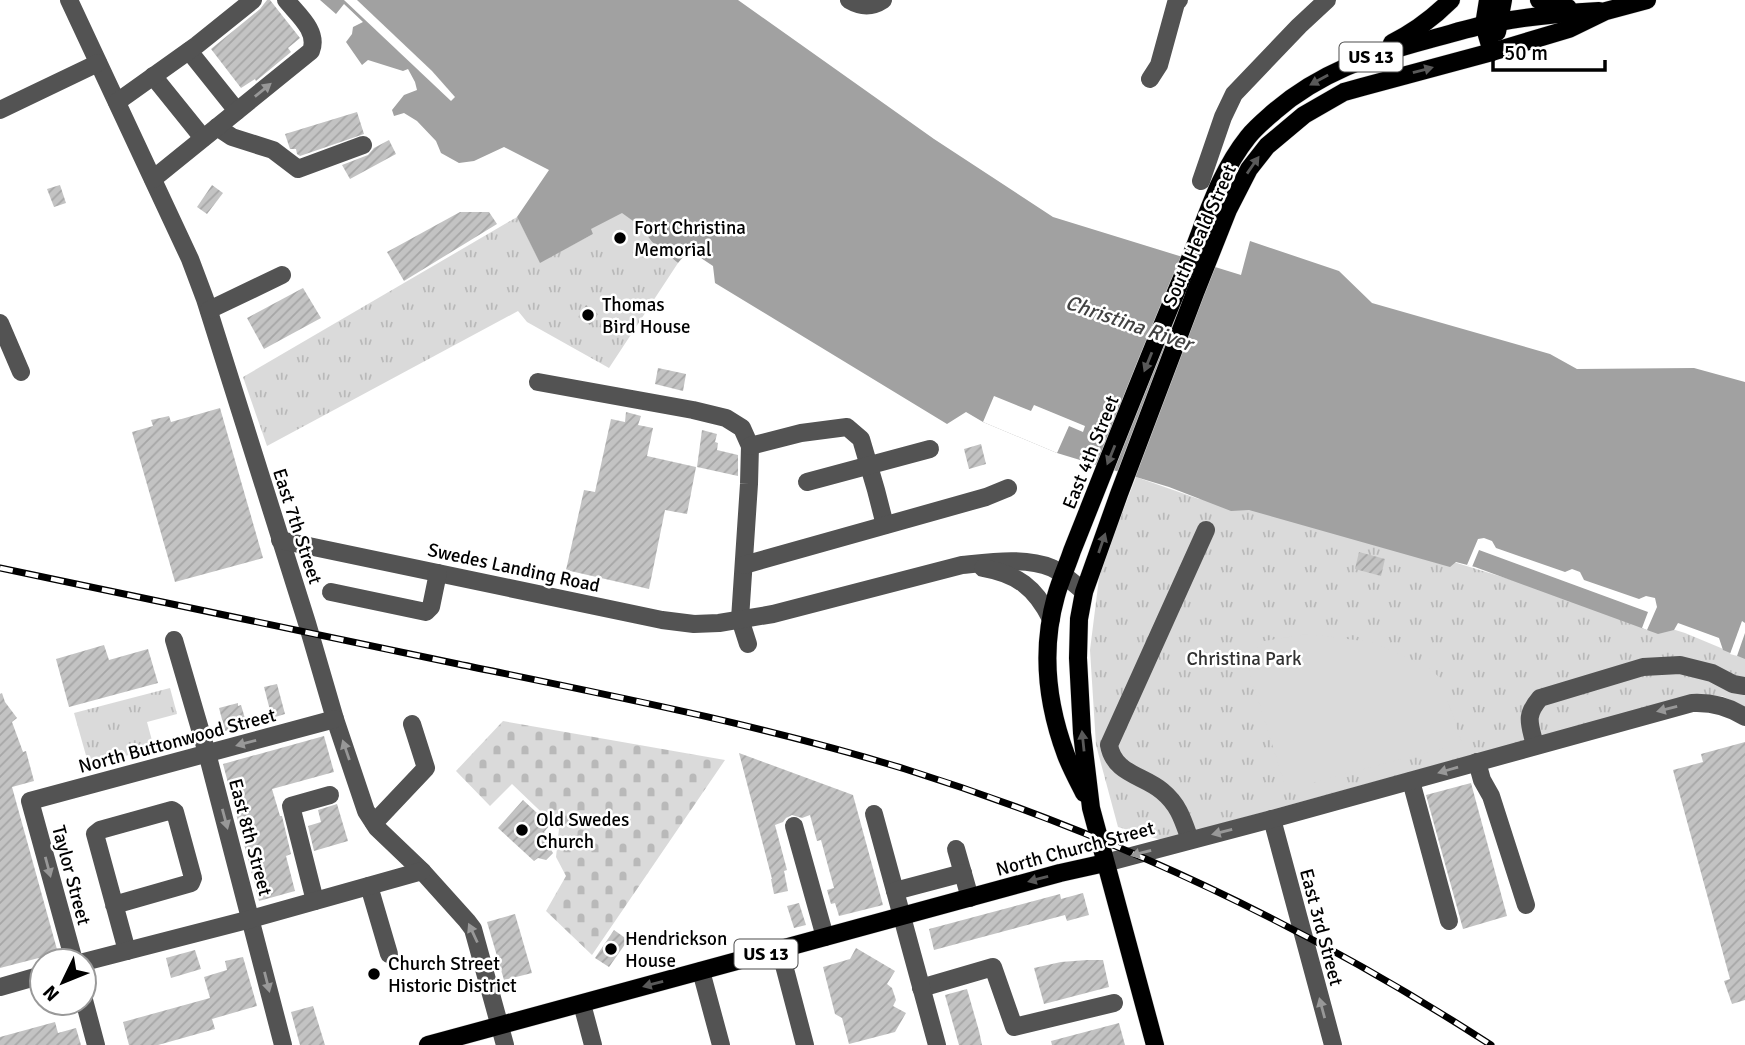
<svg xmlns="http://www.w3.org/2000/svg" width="1745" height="1045" font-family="Signika,sans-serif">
<defs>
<pattern id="grass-tufts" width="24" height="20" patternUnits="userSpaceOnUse" patternTransform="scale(1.75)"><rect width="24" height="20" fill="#dadada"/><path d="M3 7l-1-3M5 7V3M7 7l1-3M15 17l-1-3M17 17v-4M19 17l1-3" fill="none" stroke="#b9b9b9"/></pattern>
<pattern id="cemetery-stones" width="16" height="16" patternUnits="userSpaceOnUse" patternTransform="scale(1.75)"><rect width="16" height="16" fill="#dadada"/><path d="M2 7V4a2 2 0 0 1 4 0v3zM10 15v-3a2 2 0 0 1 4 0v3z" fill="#b9b9b9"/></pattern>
<pattern id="building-hatch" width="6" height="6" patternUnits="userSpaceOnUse" patternTransform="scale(1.75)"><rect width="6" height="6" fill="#c3c3c3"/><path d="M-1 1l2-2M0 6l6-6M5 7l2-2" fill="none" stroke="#a6a6a6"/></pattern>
</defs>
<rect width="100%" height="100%" fill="#fff"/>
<g fill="url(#grass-tufts)">
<polygon points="622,212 640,226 652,242 678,263 609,368 527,322 518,311 267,446 243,377 517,217 540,262 593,234 590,229"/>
<polygon points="1136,477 1199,499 1255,501 1685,633 1745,658 1745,707 1722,696 1685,697 1161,840 1118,827 1096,745 1090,650 1100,570"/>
<polygon points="170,688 177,714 147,722 154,748 89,766 74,713"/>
</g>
<polygon fill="url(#cemetery-stones)" points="503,721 725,760 592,955 546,911 566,876 556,857 559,829 512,784 490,806 456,771"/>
<polygon fill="#dadada" points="1308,634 1371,642 1428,667 1440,678 1462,743 1293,788 1284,782 1246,661 1264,641"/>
<polygon fill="#a1a1a1" points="320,0 738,0 934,139 1053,217 1241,275 1250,241 1339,271 1372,303 1550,354 1577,369 1694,368 1745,382 1745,659 1723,650 1719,638 1678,623 1674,630 1658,634 1475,567 1456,562 1450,567 1249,510 1231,511 1169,487 1057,453 983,422 966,412 947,424 715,283 713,266 689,250 678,263 652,242 640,226 622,213 591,229 593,234 540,263 517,217 549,170 504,147 474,161 459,163 441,153 436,141 417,121 404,113 394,116 392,110 404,95 417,90 415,82 408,69 403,71 368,60 362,65 346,42 352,34 353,27 363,22 344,4 336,14"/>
<g fill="#fff">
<polygon points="344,0 357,0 432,71 455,97 451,101"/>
<polygon points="994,396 1031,411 1034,405 1085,426 1083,432 1069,426 1057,453 983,422"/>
<polygon points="1484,538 1492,541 1496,548 1565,572 1572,569 1580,572 1584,580 1639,599 1646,596 1655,598 1657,607 1647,630 1642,628 1648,612 1479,550 1472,567 1467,565 1478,539"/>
<polygon points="1742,621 1745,623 1745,633 1737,656 1730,654"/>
</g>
<g fill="url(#building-hatch)">
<polygon points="267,0 270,0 300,38 288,48 291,52 256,81 255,79 241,88 211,49 260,9"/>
<polygon points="357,112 364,134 300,156 297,154 296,149 290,149 285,134"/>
<polygon points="389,140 396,154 350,179 342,165 368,155 374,148"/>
<polygon points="60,185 66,203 54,207 47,189"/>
<polygon points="212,185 223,193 207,214 197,207"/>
<polygon points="460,212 489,212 497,224 404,281 387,252"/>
<polygon points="303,288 321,318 264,349 247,318"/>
<polygon points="586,305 598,314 590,325 578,317"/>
<polygon points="658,368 686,374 683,391 655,384"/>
<polygon points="220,408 263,558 175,582 132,432 153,426 151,420 169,416 171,422"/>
<polygon points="626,412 641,416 638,425 653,428 647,456 696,467 687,514 665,510 649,589 566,570 584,490 595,492 611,419 625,422"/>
<polygon points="702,430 717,434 715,442 718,443 717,450 738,455 738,476 697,467"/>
<polygon points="981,444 986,464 969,469 964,449"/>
<polygon points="1359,552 1385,559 1381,576 1355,569"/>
<polygon points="104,645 109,660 148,649 158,683 69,707 56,659"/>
<polygon points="277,684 285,714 272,718 264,687"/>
<polygon points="2,693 5,702 17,718 12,722 23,752 26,751 34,781 12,787 58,953 0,968 0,694"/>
<polygon points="238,703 238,706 241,705 247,725 225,731 219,708"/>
<polygon points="324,736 334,772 272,789 280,816 282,816 291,854 286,856 295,891 259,901 223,764"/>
<polygon points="1745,742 1745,1000 1732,1004 1724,981 1730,979 1673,770 1703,762 1701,754"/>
<polygon points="739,753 853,795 883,905 839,916 835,903 831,904 827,890 834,888 821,840 817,841 810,815 802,818 792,815 786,818 783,822 775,825 787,870 784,871 788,891 774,894 771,879 772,879"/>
<polygon points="1471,783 1507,916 1463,929 1426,795"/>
<polygon points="523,800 550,825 544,832 552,841 548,845 553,853 546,860 538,858 534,861 498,828"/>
<polygon points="337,804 348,841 314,851 308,826 321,822 318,810"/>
<polygon points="1083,893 1089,915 1067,921 1065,915 934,950 929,929 1060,894 1061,899"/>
<polygon points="799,903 806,925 794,928 787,906"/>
<polygon points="515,914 532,973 504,980 487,922"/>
<polygon points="614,930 628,940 609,967 595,958"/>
<polygon points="856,948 895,971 887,984 892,988 896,1000 893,1006 906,1013 895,1032 849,1044 842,1018 835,1014 823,967 850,959"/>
<polygon points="195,950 201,969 171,978 166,958"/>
<polygon points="243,957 257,1006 212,1019 215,1029 158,1045 129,1045 123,1022 210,998 204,977 227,970 225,961"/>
<polygon points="1087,960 1103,960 1109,987 1044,1004 1034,968 1061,962"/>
<polygon points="967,989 979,1031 982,1045 959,1045 945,995"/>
<polygon points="313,1006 325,1045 300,1045 291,1012"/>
<polygon points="55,1022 58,1033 76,1028 81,1045 0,1045 0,1037"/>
<polygon points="1119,1023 1125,1045 1052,1045 1051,1041"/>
</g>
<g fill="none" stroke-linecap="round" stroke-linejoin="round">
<defs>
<g id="major">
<polyline points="1488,0 1484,25 1492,52"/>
<polyline points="1539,0 1548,5 1568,8"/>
<polyline points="1497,32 1503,0"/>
<path d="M 1392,43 C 1414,32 1433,18 1451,0"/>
<path d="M 1084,793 C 1078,781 1071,768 1066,755 C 1047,704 1041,649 1056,596 C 1060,581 1067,566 1072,551 C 1110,456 1147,360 1187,266 C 1206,221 1217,176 1248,137 C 1256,127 1266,119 1275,111 C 1319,73 1371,55 1427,40 C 1451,34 1474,26 1499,22 C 1532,16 1565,13 1599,11"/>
<polyline points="428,1045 1060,873 1105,863"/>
<polyline points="1155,1045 1091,808 1082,733 1078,658 1079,619 1084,592 1119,494 1195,293 1228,210 1249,169 1267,146 1304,115 1344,92 1362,87 1492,52 1569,29 1606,11 1647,0"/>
</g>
</defs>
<use href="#major" stroke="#dbdbdb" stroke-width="19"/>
<g stroke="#535353" stroke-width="18">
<polyline points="69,0 190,259 205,299 307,623 335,719 366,811 377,828 422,871 467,921 473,929 505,1045"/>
<path d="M 849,0 C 861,7 871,8 883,0"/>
<polyline points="189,51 237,111"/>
<polyline points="153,76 203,138"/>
<polyline points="1150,79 1159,65 1176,3 1179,0"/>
<polyline points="117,102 197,45 253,0"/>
<polyline points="0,110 98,63"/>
<polyline points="217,127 232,137 273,150 298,169 363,145"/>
<path d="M 153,179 L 311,51 C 319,31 297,14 286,0"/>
<polyline points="1201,181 1223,117 1234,94 1299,26 1327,0"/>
<polyline points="209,310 282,275"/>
<polyline points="0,323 21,372"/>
<polyline points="538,382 693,410 726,418 742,428 750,446 749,484 740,619 748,644"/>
<polyline points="750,446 801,433 847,427 861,439 876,490 885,525"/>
<polyline points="807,482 930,449"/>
<path d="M 280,540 L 662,620 L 694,624 L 719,623 L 773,614 L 962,565 C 991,562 1025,557 1052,568 C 1064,574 1074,583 1084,592"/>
<polyline points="744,565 986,497 1008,488"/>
<path d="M 983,568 C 1017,574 1035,587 1051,619"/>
<polyline points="331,592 426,612 431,607 438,573"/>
<polyline points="174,640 207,753 283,1045"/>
<path d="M 1535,746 C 1530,723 1524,717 1540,698 L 1643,667 L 1680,665 L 1712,673 L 1733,684 L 1745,686"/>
<polyline points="1477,762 1482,780 1491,796 1526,905"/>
<polyline points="1411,781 1449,921"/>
<polyline points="874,814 895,891"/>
<polyline points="1272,819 1333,1045"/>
<polyline points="374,823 426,768 412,724"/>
<polyline points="794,826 825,937"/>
<path d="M 1190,840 C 1183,820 1179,805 1162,791 C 1143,775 1114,774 1109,745 L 1206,530"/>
<polyline points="956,849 970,898"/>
<path d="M 1105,863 L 1272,819 L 1692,703 C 1712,702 1728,706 1745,717"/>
<polyline points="369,886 389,954"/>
<polyline points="315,901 291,806 330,795"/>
<polyline points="114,905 191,883 193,878 175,812 172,810 100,830 95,834 127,951"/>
<polyline points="780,950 805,1045"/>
<polyline points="74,961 30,801 335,719"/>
<polyline points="84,962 251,919 422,871"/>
<polyline points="701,971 721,1045"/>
<polyline points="0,987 42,975"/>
<polyline points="921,988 993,967 1014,1027 1114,1003"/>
<polyline points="84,1000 96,1045"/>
<polyline points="582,1004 593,1045"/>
<polyline points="937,1045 895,891 963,873"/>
</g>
<use href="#major" stroke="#000" stroke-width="18"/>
<defs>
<path id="rail" d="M 0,568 C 153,600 305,632 458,664 C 608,695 758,724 905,769 C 1112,834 1309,927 1491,1045"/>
</defs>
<use href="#rail" stroke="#000" stroke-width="7"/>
<use href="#rail" stroke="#fff" stroke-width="4.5" stroke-dasharray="13" stroke-linecap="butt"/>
</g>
<defs><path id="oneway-solid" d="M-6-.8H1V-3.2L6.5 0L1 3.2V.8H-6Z" transform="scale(1.75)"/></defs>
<g fill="#595959">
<use href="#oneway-solid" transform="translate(1423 70) rotate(-15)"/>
<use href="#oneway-solid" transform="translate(1319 80) rotate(151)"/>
<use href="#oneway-solid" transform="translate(1253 165) rotate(-55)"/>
<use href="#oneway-solid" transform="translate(1148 362) rotate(112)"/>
<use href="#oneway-solid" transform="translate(1111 455) rotate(112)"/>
<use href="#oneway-solid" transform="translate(1102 543) rotate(-71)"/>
<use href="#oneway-solid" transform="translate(1083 741) rotate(-96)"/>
<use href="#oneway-solid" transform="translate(1038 879) rotate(165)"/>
<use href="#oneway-solid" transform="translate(653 984) rotate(165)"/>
</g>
<g fill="#989898">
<use href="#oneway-solid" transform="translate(263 90) rotate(-39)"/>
<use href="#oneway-solid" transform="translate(1667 709) rotate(166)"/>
<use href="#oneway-solid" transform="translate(246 743) rotate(165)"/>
<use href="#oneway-solid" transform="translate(346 750) rotate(-109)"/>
<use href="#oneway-solid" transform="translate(1448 770) rotate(164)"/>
<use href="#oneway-solid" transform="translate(225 819) rotate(75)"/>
<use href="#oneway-solid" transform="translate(1222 832) rotate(166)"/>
<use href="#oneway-solid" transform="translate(1141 853) rotate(165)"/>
<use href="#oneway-solid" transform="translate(48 867) rotate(75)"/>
<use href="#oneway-solid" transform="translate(473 933) rotate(-115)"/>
<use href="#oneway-solid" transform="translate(267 982) rotate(76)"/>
<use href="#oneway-solid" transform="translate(1322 1008) rotate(-105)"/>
</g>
<g fill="#000" stroke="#fff" stroke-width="2.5">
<circle cx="620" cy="238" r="7"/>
<circle cx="588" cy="315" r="7"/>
<circle cx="522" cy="830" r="7"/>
<circle cx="611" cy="949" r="7"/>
<circle cx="374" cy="974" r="7"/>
</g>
<g text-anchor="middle" stroke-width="5" stroke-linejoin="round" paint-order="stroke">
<g fill="#fff" stroke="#4c4c4c" stroke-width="2">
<rect x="1339.5" y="42.5" width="63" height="29" rx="5"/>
<rect x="734.5" y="939.5" width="63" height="29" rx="5"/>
</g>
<g font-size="18" font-weight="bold" fill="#000">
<text x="1371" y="63">US 13</text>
<text x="766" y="960">US 13</text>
</g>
<g font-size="19" fill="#000" stroke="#fff" text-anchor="start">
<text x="634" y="234">Fort Christina<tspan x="634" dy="22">Memorial</tspan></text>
<text x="602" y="311">Thomas<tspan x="602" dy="22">Bird House</tspan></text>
<text x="536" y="826">Old Swedes<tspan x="536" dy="22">Church</tspan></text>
<text x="625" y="945">Hendrickson<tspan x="625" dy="22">House</tspan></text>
<text x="388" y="970">Church Street<tspan x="388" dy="22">Historic District</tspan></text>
</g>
<g font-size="19" fill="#000" stroke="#fff">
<text transform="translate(1199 235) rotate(-66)" y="7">South Heald Street</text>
<text transform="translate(1090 452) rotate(-68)" y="7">East 4th Street</text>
<text transform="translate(298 526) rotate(72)" y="7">East 7th Street</text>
<text transform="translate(514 567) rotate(12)" y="7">Swedes Landing Road</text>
<text transform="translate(177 740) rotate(-15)" y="7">North Buttonwood Street</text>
<text transform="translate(251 837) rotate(75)" y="7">East 8th Street</text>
<text transform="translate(1075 848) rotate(-15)" y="7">North Church Street</text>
<text transform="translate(72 875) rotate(75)" y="7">Taylor Street</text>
<text transform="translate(1322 927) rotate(75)" y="7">East 3rd Street</text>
</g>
<g font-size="19" fill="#313131" stroke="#fff">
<text x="1244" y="665">Christina Park</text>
</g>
<g font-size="21" font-style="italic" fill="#424242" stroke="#fff">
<text transform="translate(1129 323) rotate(19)" y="7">Christina River</text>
</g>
</g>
<g transform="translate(63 982) rotate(227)"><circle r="33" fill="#ffffff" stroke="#999999" stroke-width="2"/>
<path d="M0-5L12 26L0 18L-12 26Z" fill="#000000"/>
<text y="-10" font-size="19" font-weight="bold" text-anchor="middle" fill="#000000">N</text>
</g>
<path d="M1493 60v10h112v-10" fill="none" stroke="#000000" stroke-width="3.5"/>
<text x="1504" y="60" font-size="21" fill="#000000" stroke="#ffffff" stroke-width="5" paint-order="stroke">50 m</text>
</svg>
